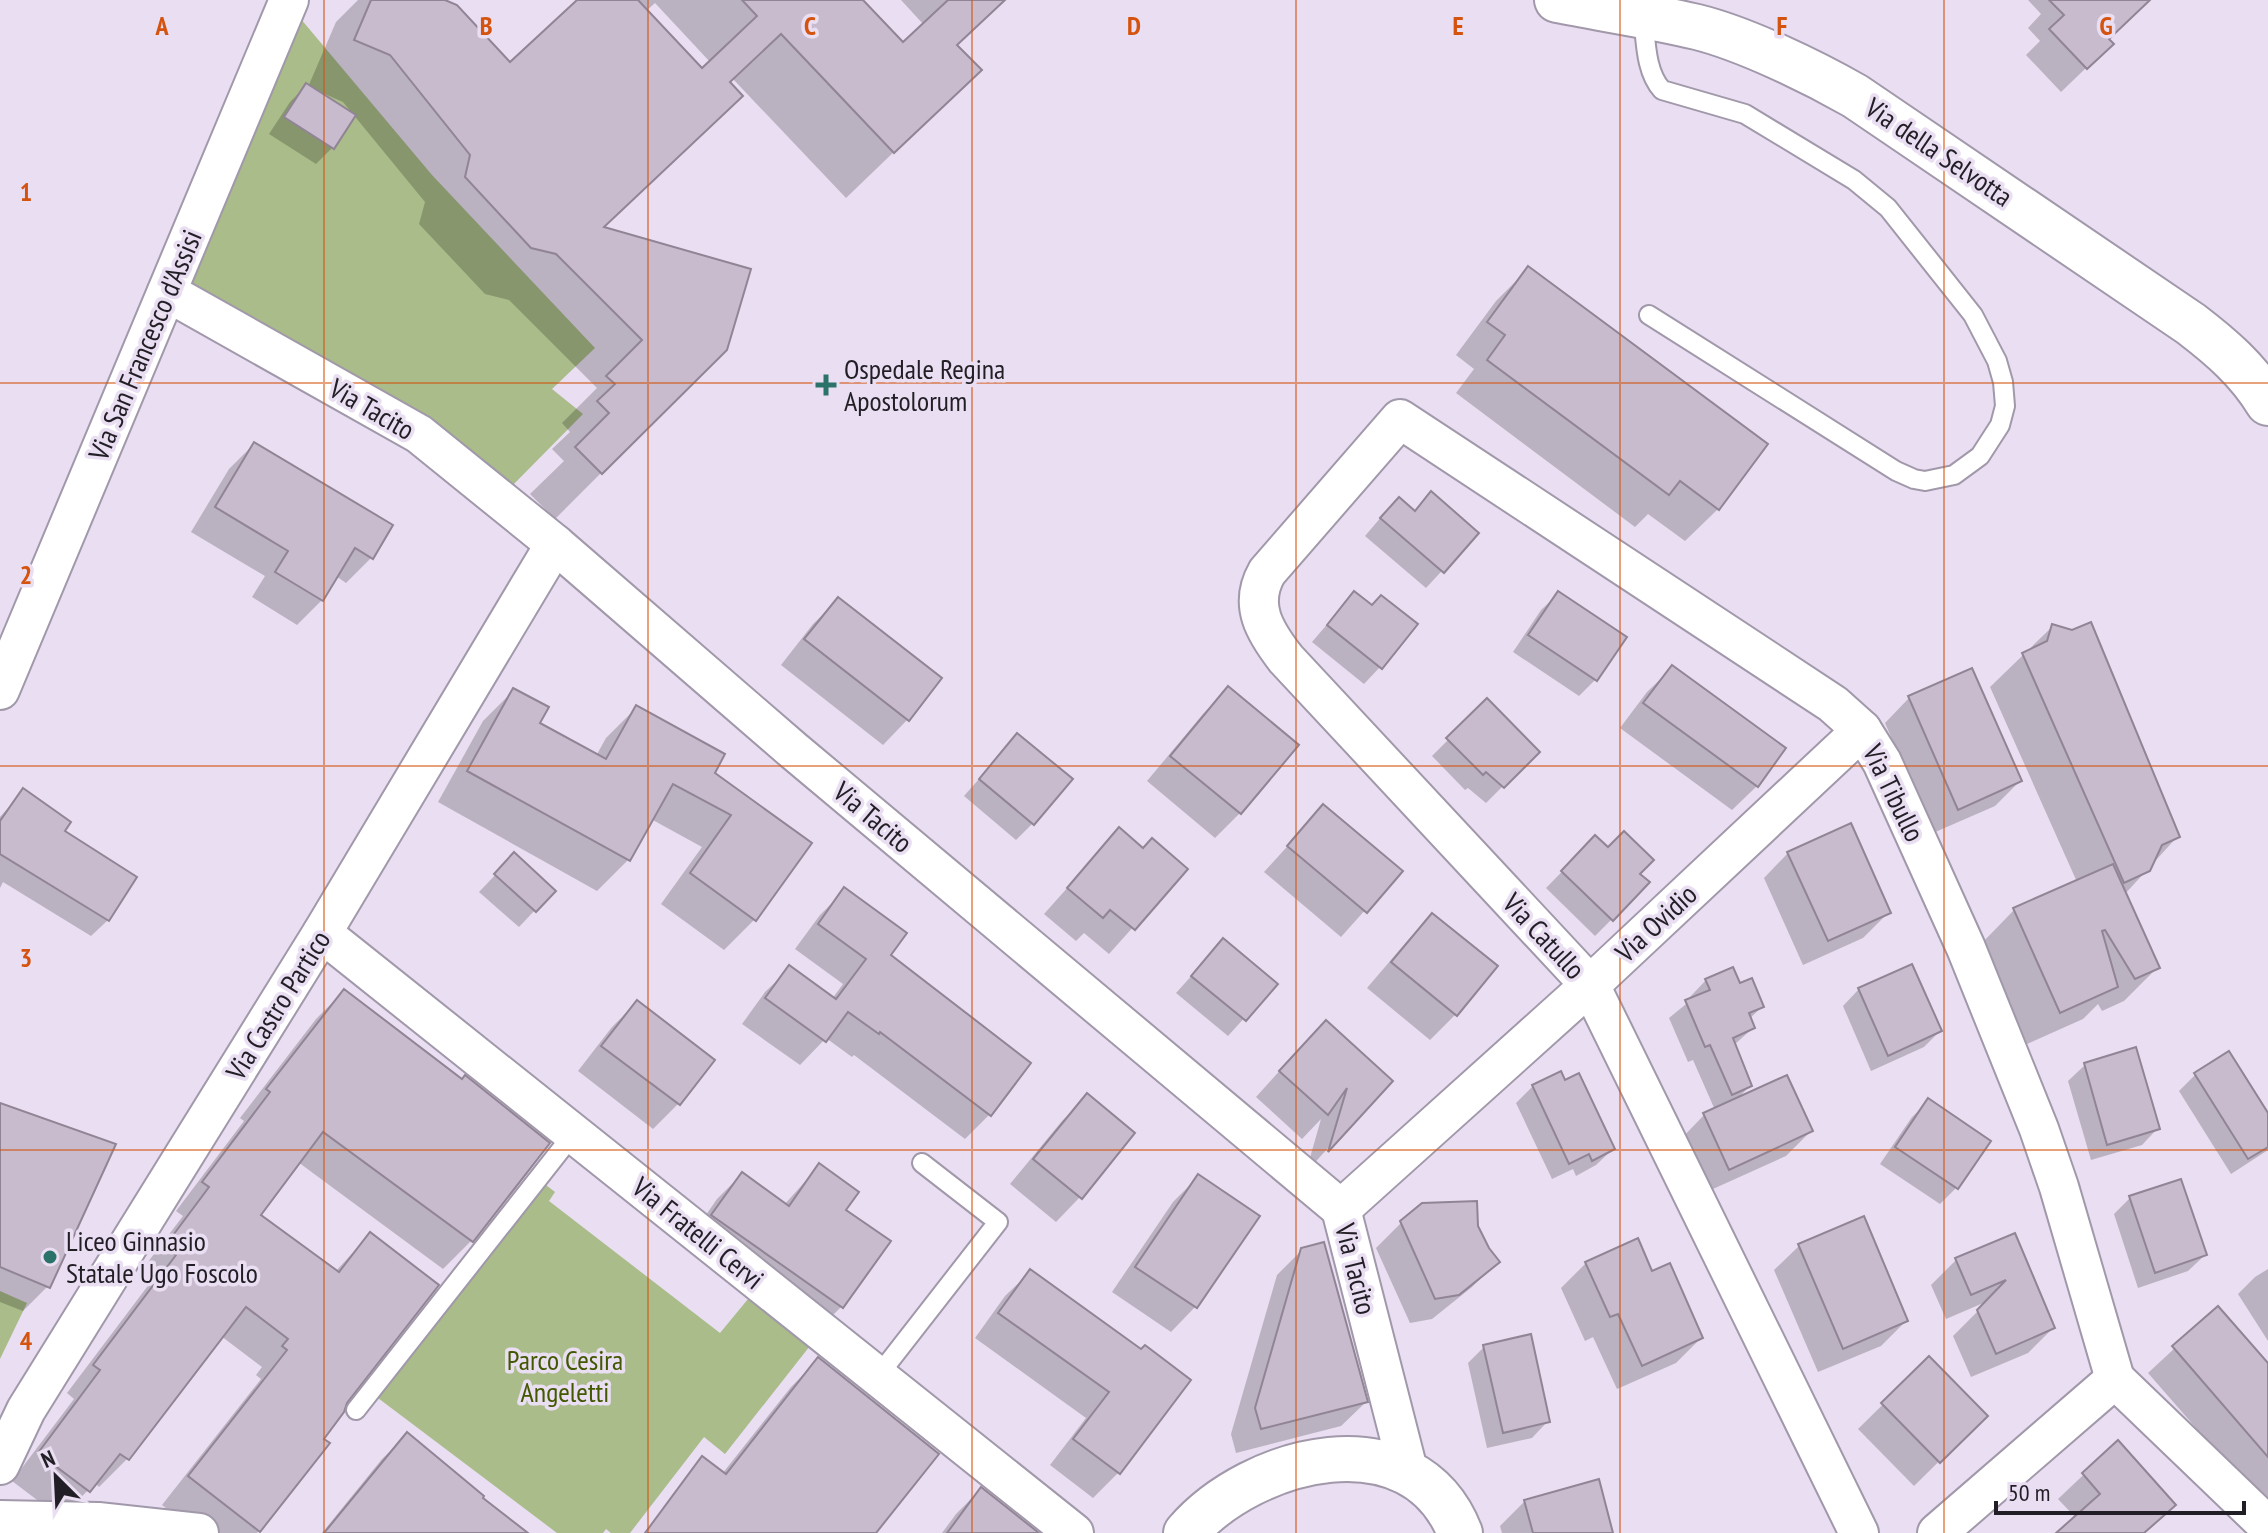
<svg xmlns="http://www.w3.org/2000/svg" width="2268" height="1533" font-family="'PT Sans Narrow',sans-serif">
<rect width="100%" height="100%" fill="#e9def2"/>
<g fill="#a9bc89">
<polygon points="300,18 432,175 595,348 552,389 583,414 509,489 186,281"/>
<polygon points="542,1182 555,1192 549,1201 720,1333 753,1293 813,1342 725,1454 704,1437 630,1533 611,1533 606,1529 603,1533 557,1533 374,1395"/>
<polygon points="0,1291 27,1303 0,1359"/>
</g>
<g fill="#0003" fill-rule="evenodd">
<path d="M 358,0 L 440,0 L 510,65 L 580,0 L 860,0 L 903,45 L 924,25 L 901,0 L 1004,0 L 956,46 L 979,70 L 846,198 L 733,79 L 602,228 L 725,349 L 555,519 L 530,494 L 564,461 L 552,449 L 570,432 L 562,423 L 597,388 L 509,300 L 485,294 L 419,224 L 425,202 L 343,102 L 318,91 L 353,116 L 332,148 L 316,164 L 269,134 L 290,102 L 306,86 L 308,87 L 336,22 ZM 655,3 L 711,63 L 702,70 L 646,11 Z"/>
<polygon points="2028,0 2132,0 2107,40 2111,44 2061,92 2026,55 2040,41 2028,28 2041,14"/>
<polygon points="1529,268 1718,509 1685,541 1648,514 1635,527 1456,393 1474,369 1456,355 1496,301"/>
<polygon points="254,444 390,526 371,558 346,583 336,576 322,600 297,625 252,597 265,576 191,532 229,469"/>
<polygon points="1431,494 1477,533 1426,588 1365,536 1382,516 1413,512"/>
<polygon points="1354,593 1372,607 1380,667 1364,684 1312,642"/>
<polygon points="1558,594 1596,679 1579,696 1513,652 1541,610"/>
<polygon points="838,600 940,678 907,720 883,745 781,665 813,624"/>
<polygon points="2053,626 2178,836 2124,895 2157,968 2124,1001 2102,1011 2098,1004 2083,1019 2027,1044 1982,943 2014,910 2077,882 1990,687"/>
<polygon points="1672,668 1757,786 1732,810 1620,728 1647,692"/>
<polygon points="1228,689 1296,746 1240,813 1215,838 1147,781 1203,714"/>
<polygon points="514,690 537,724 596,756 606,738 637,707 712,774 810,844 755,919 724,950 661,904 702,847 651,819 628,860 597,891 438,802 483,721"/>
<polygon points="1909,698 2020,781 1995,806 1933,833 1885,723"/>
<polygon points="1487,701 1537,752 1486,803 1468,788 1465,790 1432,756"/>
<polygon points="1018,735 1033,823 1016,840 964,796"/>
<polygon points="23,791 62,832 108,920 91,936 3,882 0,888 0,817"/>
<polygon points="1323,807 1400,871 1341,937 1264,872"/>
<polygon points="1119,830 1143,850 1185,869 1109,954 1084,933 1076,941 1044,914"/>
<polygon points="1595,838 1638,874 1612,919 1595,936 1546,888"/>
<polygon points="1788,853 1888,913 1863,938 1803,965 1764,878"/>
<polygon points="498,872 553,891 519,927 479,892"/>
<polygon points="845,890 990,1114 965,1139 854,1055 852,1057 826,1038 800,1065 742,1024 765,992 790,968 832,999 843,984 795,949 820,915"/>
<polygon points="1432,915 1495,966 1455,1015 1430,1040 1367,988 1408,940"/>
<polygon points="1223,941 1275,984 1228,1036 1176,993"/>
<polygon points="1706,980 1739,986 1762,1007 1749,1019 1753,1028 1734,1045 1750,1086 1736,1100 1811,1131 1786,1156 1704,1193 1680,1140 1704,1115 1715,1110 1693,1060 1688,1062 1669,1018 1691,1000 1690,997"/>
<polygon points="1859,989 1940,1031 1924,1047 1871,1071 1843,1006"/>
<polygon points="344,991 548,1144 471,1241 443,1269 298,1162 258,1215 335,1272 370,1234 345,1402 321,1439 327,1444 257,1533 198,1533 162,1505 261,1379 256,1375 262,1367 221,1336 127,1459 99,1487 95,1483 61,1518 12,1481 74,1399 67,1393 150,1283 138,1275 183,1216 176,1211 244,1121 240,1118 316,1019"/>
<polygon points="637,1002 712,1060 678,1104 653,1129 578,1071 612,1027"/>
<polygon points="1301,1047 1390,1081 1306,1172 1321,1119 1302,1139 1256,1097"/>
<polygon points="2085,1065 2158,1128 2142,1145 2091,1160 2068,1081"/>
<polygon points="2195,1075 2268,1117 2268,1150 2231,1174 2179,1091"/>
<polygon points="1533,1086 1613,1149 1596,1165 1576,1176 1573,1169 1552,1179 1516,1103"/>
<polygon points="1087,1096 1080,1197 1056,1222 1010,1184 1062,1121"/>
<polygon points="1929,1101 1988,1141 1956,1188 1940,1204 1880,1164 1912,1117"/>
<polygon points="0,1105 48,1286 23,1311 0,1302"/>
<polygon points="819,1166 844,1210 888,1242 841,1307 816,1332 688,1241 717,1199 742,1174 784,1205"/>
<polygon points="1198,1177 1257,1217 1195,1307 1171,1332 1112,1292 1173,1202"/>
<polygon points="2130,1198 2205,1255 2188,1271 2138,1288 2114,1214"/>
<polygon points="1401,1223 1497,1262 1472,1287 1432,1319 1410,1323 1376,1248"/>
<polygon points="2014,1236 2053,1328 2028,1353 1971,1377 1953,1336 1988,1301 1946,1319 1931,1285 1956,1260"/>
<polygon points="1799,1246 1906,1321 1881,1346 1818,1372 1774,1270"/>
<polygon points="1302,1250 1366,1402 1341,1426 1236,1453 1231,1434 1277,1275"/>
<polygon points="1586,1263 1701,1338 1676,1363 1617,1389 1593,1337 1585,1341 1561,1288"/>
<polygon points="2268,1269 2268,1341 2238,1294 2255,1277"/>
<polygon points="1030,1272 1141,1352 1188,1380 1118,1473 1093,1498 1050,1465 1086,1418 975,1338 1005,1296"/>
<polygon points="2217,1309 2268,1366 2268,1518 2237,1475 2148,1373"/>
<polygon points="1484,1347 1548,1421 1532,1438 1487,1448 1468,1363"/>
<polygon points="1929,1359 1985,1416 1914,1486 1858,1429"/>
<polygon points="818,1360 874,1533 701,1533 688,1517 791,1387"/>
<polygon points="407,1435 451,1533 322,1533 382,1459"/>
<polygon points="2117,1443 2173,1505 2144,1533 2060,1533 2076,1518 2058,1499"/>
<polygon points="981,1489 1036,1533 942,1533 956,1514"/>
<polygon points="1525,1501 1611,1533 1502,1533 1500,1526"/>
</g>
<g fill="#c7bbcd" stroke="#908495" stroke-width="2">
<polygon points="371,0 445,0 457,5 510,62 577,0 638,0 702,68 757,16 742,0 863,0 903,42 948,0 1005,0 957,45 982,70 894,153 781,34 730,82 743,96 604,227 751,269 727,350 602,474 575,447 609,413 597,401 615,384 606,376 642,340 556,254 531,248 465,177 470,155 390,55 354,40"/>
<polygon points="2049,0 2150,0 2109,39 2114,44 2087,69 2049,29 2064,15"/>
<polygon points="306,83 356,115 334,149 284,117"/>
<polygon points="1528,266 1768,444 1719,510 1680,481 1669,495 1487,360 1505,335 1487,322"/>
<polygon points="254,442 393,525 373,559 355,548 323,601 275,572 288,551 215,507"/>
<polygon points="1431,491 1479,533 1444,573 1380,518 1399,497 1415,511"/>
<polygon points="1354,591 1372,605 1381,595 1418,624 1382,669 1327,625"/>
<polygon points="1558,591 1627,637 1597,681 1528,635"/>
<polygon points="838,597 942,678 909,721 804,639"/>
<polygon points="2091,622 2180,837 2162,845 2150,871 2124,883 2022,653 2047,641 2052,624 2072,630"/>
<polygon points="1672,665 1786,748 1758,787 1643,703"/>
<polygon points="1972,668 2022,781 1958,810 1908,696"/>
<polygon points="1228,686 1299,745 1241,814 1170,756"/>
<polygon points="513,688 549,707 540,723 606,759 636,705 725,754 715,773 812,843 756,921 690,873 731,815 673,784 630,861 467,771"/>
<polygon points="1487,698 1540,752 1504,788 1486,772 1483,775 1446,738"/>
<polygon points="1017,733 1073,779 1034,825 979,779"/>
<polygon points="23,788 71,822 65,831 137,877 109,921 0,854 0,821"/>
<polygon points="1323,804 1403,871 1367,913 1287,846"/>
<polygon points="1851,823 1891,913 1828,941 1787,852"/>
<polygon points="1119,827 1143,848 1152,838 1188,869 1135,930 1110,910 1103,918 1067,888"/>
<polygon points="1624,831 1654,860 1640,874 1650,882 1613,921 1561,871 1595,835 1608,847"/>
<polygon points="514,852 556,891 536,912 494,874"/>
<polygon points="2113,864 2160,968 2135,979 2105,930 2102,931 2118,987 2060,1013 2013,908"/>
<polygon points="844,887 907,933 891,955 1031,1063 991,1116 880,1032 879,1034 848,1012 826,1042 765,998 789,965 836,999 866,959 818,924"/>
<polygon points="1432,913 1498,966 1457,1016 1391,962"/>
<polygon points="1223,938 1278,984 1246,1021 1191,976"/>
<polygon points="1912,964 1942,1031 1888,1056 1858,988"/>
<polygon points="1733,967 1740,983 1752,978 1764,1007 1749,1013 1755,1028 1733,1038 1752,1086 1732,1095 1710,1045 1705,1047 1685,1000 1710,990 1705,979"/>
<polygon points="344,989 462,1079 465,1075 550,1143 473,1242 323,1132 261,1215 339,1272 370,1232 439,1285 347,1403 344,1412 324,1439 330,1443 260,1532 188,1476 287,1350 282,1346 288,1339 246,1307 129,1460 120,1454 90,1492 38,1453 100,1370 93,1365 176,1255 165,1246 209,1187 202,1182 270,1092 266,1089"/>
<polygon points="637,1000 715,1060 680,1105 601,1046"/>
<polygon points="1326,1020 1393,1081 1328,1152 1347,1088 1328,1115 1279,1071"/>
<polygon points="2136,1047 2160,1129 2107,1145 2084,1063"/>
<polygon points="2229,1051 2268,1113 2268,1147 2248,1159 2194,1073"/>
<polygon points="1561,1071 1565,1080 1579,1073 1615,1149 1592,1161 1589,1154 1569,1164 1532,1085"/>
<polygon points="1787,1075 1813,1131 1729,1170 1703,1113"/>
<polygon points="1087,1093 1135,1133 1082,1199 1033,1159"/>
<polygon points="1928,1098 1991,1141 1958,1189 1895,1147"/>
<polygon points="0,1103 116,1144 50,1288 0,1267"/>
<polygon points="819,1163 859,1192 846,1210 891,1241 843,1308 711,1215 742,1172 789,1206"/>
<polygon points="1198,1174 1260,1216 1197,1308 1135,1267"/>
<polygon points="2181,1179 2207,1255 2155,1273 2129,1196"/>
<polygon points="1477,1201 1478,1226 1489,1248 1500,1262 1459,1295 1435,1299 1400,1221 1422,1203"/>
<polygon points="1864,1216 1908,1321 1843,1349 1798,1244"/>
<polygon points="2015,1233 2055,1328 1996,1354 1977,1310 2006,1280 1971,1295 1955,1258"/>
<polygon points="1638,1238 1652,1271 1670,1263 1703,1338 1642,1366 1618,1314 1610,1317 1585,1262"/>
<polygon points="1324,1242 1368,1402 1261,1429 1255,1408 1301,1248"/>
<polygon points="1030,1269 1141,1349 1145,1345 1191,1380 1120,1474 1073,1439 1109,1392 998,1313"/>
<polygon points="2218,1306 2268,1363 2268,1457 2172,1346"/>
<polygon points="1531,1334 1550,1422 1503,1433 1483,1345"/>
<polygon points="1929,1356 1988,1416 1940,1463 1881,1403"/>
<polygon points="818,1357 939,1454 876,1533 645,1533 702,1456 726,1474"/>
<polygon points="407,1432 484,1496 483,1498 528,1533 324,1533"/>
<polygon points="2118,1440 2176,1505 2144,1533 2056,1533 2100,1494 2082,1473"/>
<polygon points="1599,1479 1613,1533 1533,1533 1524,1500"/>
<polygon points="981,1487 1039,1533 947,1533"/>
</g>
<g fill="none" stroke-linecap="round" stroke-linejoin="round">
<defs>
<g id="lane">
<path d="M 1643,16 C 1646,40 1645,71 1662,90 L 1745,114 L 1854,180 L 1888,208 L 1973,315 L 1997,361 L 2003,382 L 2005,406 L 2000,425 L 1980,456 L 1954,475 L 1925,481 L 1914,479 L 1896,471 L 1649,315"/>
<polyline points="878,1376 998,1222 922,1163"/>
<polyline points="356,1410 574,1133"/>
</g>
<g id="street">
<polyline points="167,292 419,434 555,544 793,750 1341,1209 1409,1474"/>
<polyline points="0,690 289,0"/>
<polyline points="322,933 1074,1533"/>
<polyline points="1341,1209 1590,985 1862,730"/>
<polyline points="2115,1379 2268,1526"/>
<polyline points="0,1465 26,1410 322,933 555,544"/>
<polyline points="0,1520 98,1522 199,1533"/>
<path d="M 1859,1533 L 1590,985 L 1286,659 C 1265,632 1248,605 1267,572 L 1400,419 L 1833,704 L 1862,730 L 1882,762 L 1966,948 L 2039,1129 L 2059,1187 L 2115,1379"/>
<polyline points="1937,1533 2115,1379"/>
</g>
<g id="secondary">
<path d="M 1557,0 C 1603,9 1651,16 1697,27 C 1745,39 1811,71 1855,96 L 2191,324 C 2221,347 2248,370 2268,403"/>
<path d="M 1186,1533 C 1251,1457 1413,1414 1460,1533"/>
</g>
</defs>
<use href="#lane" stroke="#a198aa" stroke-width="22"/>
<use href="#street" stroke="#a198aa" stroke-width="42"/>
<use href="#secondary" stroke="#a198aa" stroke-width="48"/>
<use href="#lane" stroke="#fff" stroke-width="18"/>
<use href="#street" stroke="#fff" stroke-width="38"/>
<use href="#secondary" stroke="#fff" stroke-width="44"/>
</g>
<path fill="none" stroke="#d4530e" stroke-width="2" stroke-opacity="0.55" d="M 324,0 L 324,1533M 648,0 L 648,1533M 972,0 L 972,1533M 1296,0 L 1296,1533M 1620,0 L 1620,1533M 1944,0 L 1944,1533M 0,383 L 2268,383M 0,766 L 2268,766M 0,1150 L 2268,1150"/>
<g fill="#2a726a" stroke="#e9def2" stroke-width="3">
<path d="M822 373h8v8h8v8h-8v8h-8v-8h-8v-8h8z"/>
<circle cx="50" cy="1257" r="8"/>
</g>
<g text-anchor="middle" stroke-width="7" stroke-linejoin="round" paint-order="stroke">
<g font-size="28" fill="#221e25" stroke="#e9def2">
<text transform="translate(1939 152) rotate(34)" y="10">Via della Selvotta</text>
<text transform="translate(145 345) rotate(-67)" y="10">Via San Francesco d'Assisi</text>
<text transform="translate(372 409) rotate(30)" y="10">Via Tacito</text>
<text transform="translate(1894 793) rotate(64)" y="10">Via Tibullo</text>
<text transform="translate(873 817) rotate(40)" y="10">Via Tacito</text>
<text transform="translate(1656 923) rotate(-43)" y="10">Via Ovidio</text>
<text transform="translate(1544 936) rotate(47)" y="10">Via Catullo</text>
<text transform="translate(278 1005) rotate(-58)" y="10">Via Castro Partico</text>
<text transform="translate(698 1233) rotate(39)" y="10">Via Fratelli Cervi</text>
<text transform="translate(1356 1269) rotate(76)" y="10">Via Tacito</text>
</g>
<g font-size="28" fill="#221e25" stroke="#e9def2" text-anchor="start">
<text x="844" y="379">Ospedale Regina<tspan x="844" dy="32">Apostolorum</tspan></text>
<text x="66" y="1251">Liceo Ginnasio<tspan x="66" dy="32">Statale Ugo Foscolo</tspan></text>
</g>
<g font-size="28" fill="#425800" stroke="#e9def2">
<text x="565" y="1370">Parco Cesira<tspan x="565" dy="32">Angeletti</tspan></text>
</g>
</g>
<g font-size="26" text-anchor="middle" font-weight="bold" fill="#d4530e" stroke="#e9def2" stroke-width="7" stroke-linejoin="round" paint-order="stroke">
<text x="162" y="35">A</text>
<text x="486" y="35">B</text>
<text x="810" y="35">C</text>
<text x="1134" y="35">D</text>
<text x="1458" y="35">E</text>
<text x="1782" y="35">F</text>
<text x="2106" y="35">G</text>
<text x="26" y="201">1</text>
<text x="26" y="584">2</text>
<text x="26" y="967">3</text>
<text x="26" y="1350">4</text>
</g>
<g transform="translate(56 1477) rotate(336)" stroke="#e9def2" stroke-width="6" paint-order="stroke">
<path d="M0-6L14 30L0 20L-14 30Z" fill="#221e25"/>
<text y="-12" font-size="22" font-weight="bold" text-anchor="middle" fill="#221e25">N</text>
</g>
<path d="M1996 1501v12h248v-12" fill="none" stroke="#221e25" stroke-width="4"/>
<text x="2008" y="1501" font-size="24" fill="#221e25" stroke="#e9def2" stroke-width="6" paint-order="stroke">50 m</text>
</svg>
